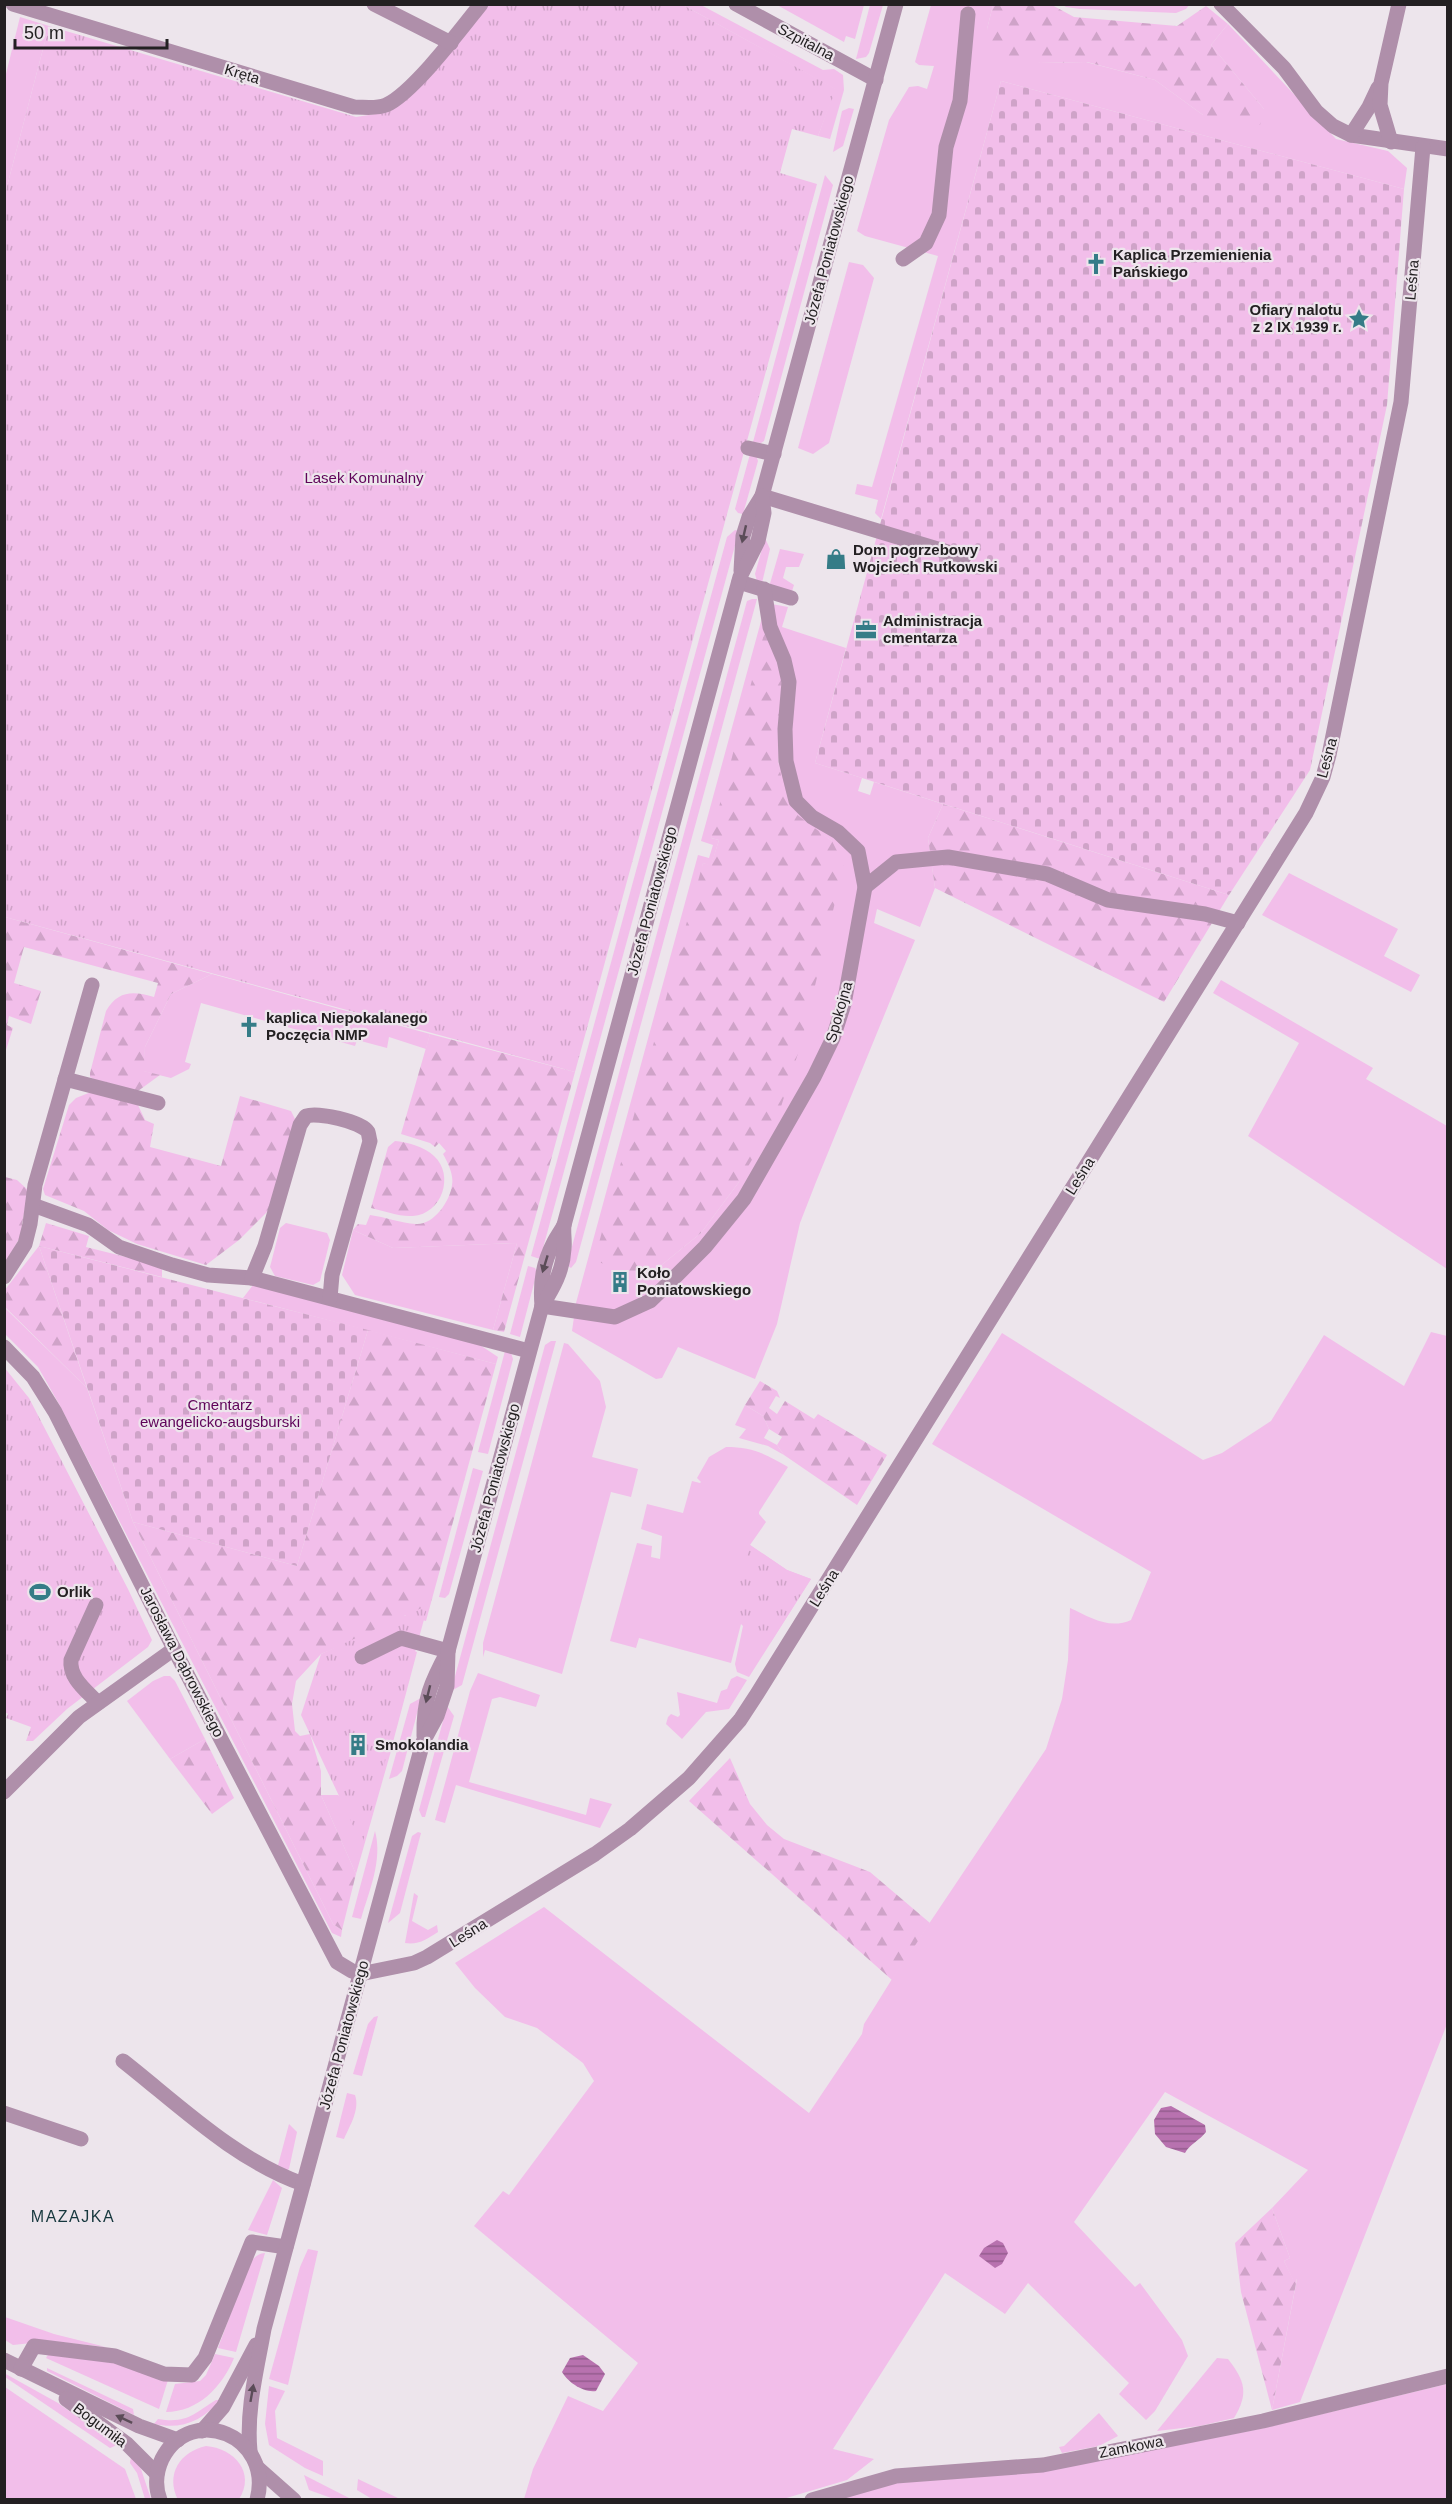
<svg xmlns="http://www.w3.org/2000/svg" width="1452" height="2504" font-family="Helvetica,sans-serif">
<defs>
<pattern id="forest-firs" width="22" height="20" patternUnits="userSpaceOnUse" patternTransform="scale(1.5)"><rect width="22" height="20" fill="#f2beea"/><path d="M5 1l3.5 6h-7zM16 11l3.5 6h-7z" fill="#cfa3c8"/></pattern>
<pattern id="cemetery-stones" width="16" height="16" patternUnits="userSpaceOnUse" patternTransform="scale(1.5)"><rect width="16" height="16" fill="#f2beea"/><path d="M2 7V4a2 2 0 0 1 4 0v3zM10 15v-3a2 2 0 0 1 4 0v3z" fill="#cfa3c8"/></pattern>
<pattern id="park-tufts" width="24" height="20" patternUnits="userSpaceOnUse" patternTransform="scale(1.5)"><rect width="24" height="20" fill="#f2beea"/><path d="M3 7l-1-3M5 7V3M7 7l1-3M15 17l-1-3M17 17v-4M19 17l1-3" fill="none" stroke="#cfa3c8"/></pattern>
<pattern id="water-rules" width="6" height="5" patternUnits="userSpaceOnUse" patternTransform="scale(1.5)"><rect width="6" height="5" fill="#b872af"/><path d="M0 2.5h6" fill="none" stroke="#955d8e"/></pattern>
</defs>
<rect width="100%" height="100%" fill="#ede5ec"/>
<g fill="#f2beea" fill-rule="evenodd">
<polygon points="683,5 701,5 823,70 834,69 843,75 844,90 830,139 818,136 835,89"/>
<polygon points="777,5 864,5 855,39 846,36 844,42"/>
<polygon points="870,5 883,5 869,53 866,57 856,59"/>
<polygon points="931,5 993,5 987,29 1040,63 1086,62 1155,80 1203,115 1264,109 1211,45 1228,24 1336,139 1388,151 1407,168 1404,189 1001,81 881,519 875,513 878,500 855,494 857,484 872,487 938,256 865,236 857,231 889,120 909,87 918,86 927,89 934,66 919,65 915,62"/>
<polygon points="1063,5 1189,5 1186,9 1176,13 1080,9 1066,7"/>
<polygon points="20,17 49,26 5,194 5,78"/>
<polygon points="849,108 854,109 843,146 833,152 842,111"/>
<polygon points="825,175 833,185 764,441 761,443 753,442"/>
<polygon points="849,262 863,265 874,278 829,443 813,454 798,448"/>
<polygon points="750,454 756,455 758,461 743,514 738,513 735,509"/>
<polygon points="735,530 739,531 540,1259 531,1256 727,537"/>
<polygon points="765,538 770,549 762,583 757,581 755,574"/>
<polygon points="780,549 804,554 799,567 786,567 783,578 794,585 791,594 769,587"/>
<polygon points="752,599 757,599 576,1262 571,1268 567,1265 747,601"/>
<path d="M 766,603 L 788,607 L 782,627 L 846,648 L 815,763 L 862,778 L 858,791 L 870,795 L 874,782 L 943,804 L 928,838 L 935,888 L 920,927 L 877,909 L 874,923 L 915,940 L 816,1182 L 800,1223 L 777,1324 L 755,1379 L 678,1347 L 662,1378 L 656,1379 L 572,1331 L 576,1303 L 698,855 L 709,858 L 713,845 L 701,841 ZM 782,681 C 780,723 769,776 795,813 C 803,824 822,833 832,841 L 739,1182 L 701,1233 L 648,1276 L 703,863 L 711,866 L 719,840 L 711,838 Z"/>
<polygon points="1289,873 1398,929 1384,956 1420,975 1411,992 1262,915"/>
<polygon points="212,974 430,1034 426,1049 389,1037 387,1048 357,1040 355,1046 201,1003 185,1062 191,1064 189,1069 171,1078 143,1071 145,1047 171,994"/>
<polygon points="1221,980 1373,1068 1366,1079 1447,1126 1447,1269 1248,1136 1299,1043 1213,993"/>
<polygon points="286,1223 327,1233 330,1240 320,1281 313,1285 275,1276 270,1267 280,1228"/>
<polygon points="353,1230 393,1248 517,1243 493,1330 355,1295 342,1275"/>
<polygon points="528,1266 535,1268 537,1272 520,1337 510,1334"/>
<polygon points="253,1285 468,1337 498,1357 496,1364 243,1298"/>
<polygon points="4,1307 87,1388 133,1522 333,1924 342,1930 341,1937 332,1933 59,1404 38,1367 5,1334"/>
<path d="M 1431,1332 L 1447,1336 L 1447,2024 L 1300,2402 L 1272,2410 L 1297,2279 L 1293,2280 L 1284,2261 L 1290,2258 L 1272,2208 L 1308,2170 L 1165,2092 L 1074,2222 L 1135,2287 L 1140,2283 L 1182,2340 L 1188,2356 L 1155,2411 L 1146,2420 L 1119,2394 L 1129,2383 L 1028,2283 L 1005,2314 L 945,2273 L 833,2449 L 874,2459 L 847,2480 L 783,2499 L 524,2499 L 533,2469 L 568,2396 L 603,2411 L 638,2363 L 474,2226 L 503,2191 L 509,2195 L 594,2081 L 583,2063 L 537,2028 L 505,2017 L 475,1988 L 455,1963 L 544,1907 L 809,2113 L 862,2034 L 864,2024 L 892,1979 L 1046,1749 L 1062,1699 L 1068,1660 L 1070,1608 C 1090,1617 1109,1630 1131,1620 L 1151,1572 L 932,1444 L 1002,1333 L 1203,1460 L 1222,1453 L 1271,1421 L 1324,1335 L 1404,1386 Z"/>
<polygon points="551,1341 556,1341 462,1685 451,1691 545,1345"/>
<polygon points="564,1343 568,1344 600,1381 606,1407 592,1457 638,1469 631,1497 611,1492 562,1674 485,1650 483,1657 483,1643"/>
<polygon points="505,1351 511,1353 513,1359 488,1454 478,1452"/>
<polygon points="745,1405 763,1416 769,1429 764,1438 777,1445 784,1455 768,1446 739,1438 746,1429 735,1425"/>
<path d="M 726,1447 C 752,1447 766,1454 788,1467 L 759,1512 L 759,1514 L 766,1522 L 750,1545 L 787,1570 L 811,1579 L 749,1677 L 737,1672 L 735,1664 L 743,1626 L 741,1624 L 731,1663 L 639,1638 L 636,1648 L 610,1641 L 637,1543 L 652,1546 L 651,1557 L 660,1559 L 662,1536 L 641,1529 L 647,1504 L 683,1513 L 692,1481 L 700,1483 L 701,1482 L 697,1478 L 709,1457 Z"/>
<polygon points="473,1468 483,1471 449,1594 445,1598 439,1597"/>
<polygon points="414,1651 417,1652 393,1742 387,1740"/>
<polygon points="478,1673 540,1695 536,1707 500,1697 492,1699 469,1782 586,1815 590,1798 612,1804 600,1828 456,1785 445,1823 435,1820 470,1691"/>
<polygon points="164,1676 170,1676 175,1681 205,1739 170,1759 127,1701 153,1681"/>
<polygon points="737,1676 747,1680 729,1709 706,1712 682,1739 666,1724 668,1717 671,1714 678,1717 680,1715 677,1692 717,1703 721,1691 727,1689 731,1679"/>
<polygon points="421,1698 402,1771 397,1776 389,1779 410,1704"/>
<polygon points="447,1706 454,1716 425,1817 422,1817 419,1810"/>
<polygon points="386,1749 391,1751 356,1874 321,1795 338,1795 358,1813"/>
<path d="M 375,1831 C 383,1860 369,1891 361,1919 L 352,1917 Z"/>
<polygon points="418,1832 421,1833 400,1913 388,1923 412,1836"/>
<path d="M 414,1893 L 418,1896 L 412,1921 L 428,1930 L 437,1925 L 438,1932 C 427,1939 419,1945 405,1943 Z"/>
<polygon points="378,2016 362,2076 353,2074 368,2024 374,2017"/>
<path d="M 347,2093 L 355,2095 C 360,2110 350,2125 344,2139 L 336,2137 Z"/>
<polygon points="289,2124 297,2132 289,2169 286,2171 277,2169"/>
<polygon points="273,2180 282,2188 267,2235 248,2230"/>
<polygon points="308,2249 318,2251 288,2385 269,2379 300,2267"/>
<path d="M 265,2253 L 236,2352 L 218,2348 L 247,2269 C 252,2260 255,2254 265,2253 Z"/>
<polygon points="5,2317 54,2334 106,2347 50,2341 13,2345 5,2340"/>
<polygon points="49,2353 125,2364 168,2380 159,2409 46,2358"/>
<path d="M 215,2354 L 234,2358 C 222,2387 198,2412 166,2412 L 175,2384 L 200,2381 L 206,2375 Z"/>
<path d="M 1217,2358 L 1228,2359 C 1245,2381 1249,2393 1234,2418 L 1200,2426 L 1157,2431 Z"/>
<polygon points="47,2368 133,2409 134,2415 47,2371"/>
<polygon points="4,2373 58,2403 117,2445 110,2448 5,2377"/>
<polygon points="1447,2384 1447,2499 831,2500 873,2485 1043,2471 1264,2428"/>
<polygon points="269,2386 285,2391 275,2411 277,2438 323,2461 323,2476 305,2468 269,2445 265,2424"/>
<polygon points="5,2387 125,2469 136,2499 5,2499"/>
<path d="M 216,2400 L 220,2400 C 203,2421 181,2430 154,2424 L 158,2419 C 188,2424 194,2413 216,2400 Z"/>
<polygon points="1099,2413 1118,2436 1099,2446 1062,2453 1059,2447 1064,2446"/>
<path d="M 206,2446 C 234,2448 256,2473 239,2499 L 178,2500 C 165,2474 180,2452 206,2446 Z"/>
<polygon points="131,2456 141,2469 151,2499 145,2499 137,2473 130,2463"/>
<polygon points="304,2475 351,2499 334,2499 309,2490"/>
<polygon points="358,2479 400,2499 372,2499 357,2490"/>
</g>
<g fill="url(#forest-firs)">
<polygon points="993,5 1052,5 1074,17 1177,26 1206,6 1228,24 1211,45 1264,109 1260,125 1246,124 1203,115 1155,80 1087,62 1040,63 997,54 987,29"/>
<polygon points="765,630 782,681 778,760 783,786 796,814 832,841 844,865 801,1044 779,1113 739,1182 701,1233 648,1276 594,1261 703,863 711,865 719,840 711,838"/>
<polygon points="943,804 1229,895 1164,1002 935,888 928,838"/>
<path d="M 5,917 L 212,974 L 171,994 L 145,1047 L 144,1071 L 160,1075 L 138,1091 L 95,1080 L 90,1077 L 90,1073 L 106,1011 C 118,990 134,991 154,997 L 158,983 L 24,947 L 14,983 L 41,991 L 31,1024 L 9,1016 L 7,1025 L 13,1028 L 5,1053 Z"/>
<path d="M 430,1034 L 575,1072 L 504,1332 L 493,1330 L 517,1243 L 393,1248 L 353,1230 L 358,1224 L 366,1225 L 370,1215 C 385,1217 401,1223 416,1224 C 434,1225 450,1201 452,1185 C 454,1175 448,1163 443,1154 L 446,1151 L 439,1143 L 435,1147 L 430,1143 L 401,1134 Z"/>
<polygon points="91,1092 138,1105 145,1120 154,1124 150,1147 221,1166 240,1096 291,1111 295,1119 270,1209 239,1240 206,1265 137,1244 108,1230 84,1211 45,1195 43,1189 69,1105 76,1098"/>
<path d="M 395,1141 C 407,1142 425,1147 434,1156 C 455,1175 442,1214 413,1216 C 399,1217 385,1211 371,1208 L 388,1147 Z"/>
<polygon points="5,1177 17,1180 28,1190 20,1237 5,1265"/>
<polygon points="46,1223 89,1236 86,1247 162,1266 162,1277 39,1246 87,1388 5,1307 4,1291 39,1246"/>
<polygon points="368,1330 496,1364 426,1621 405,1615 403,1619 389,1626 321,1654 296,1681 292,1704 295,1731 300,1736 310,1734 321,1771 321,1795 356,1874 342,1930 333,1924 133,1522 297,1566"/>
<polygon points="760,1381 777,1391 780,1398 776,1396 769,1408 777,1414 785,1401 814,1419 818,1414 887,1455 857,1505 784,1455 777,1445 782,1437 769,1429 763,1416 745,1405"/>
<polygon points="205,1739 234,1798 212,1814 170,1759"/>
<polygon points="730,1758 750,1804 767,1825 784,1839 870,1872 930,1923 892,1980 689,1801"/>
<polygon points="1272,2208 1290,2258 1284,2261 1293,2279 1297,2278 1272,2410 1241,2292 1235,2243"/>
</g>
<g fill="url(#cemetery-stones)">
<polygon points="1001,81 1404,189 1387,405 1310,770 1229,895 815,763"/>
<polygon points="39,1246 368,1330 297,1566 133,1522"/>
</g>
<g fill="url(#park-tufts)">
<polygon points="488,5 683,5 836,89 818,136 792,129 780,173 817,184 575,1072 5,917 5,194 49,26 356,117 388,112 415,90"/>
<polygon points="4,1367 29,1398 128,1589 152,1640 148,1647 67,1709 33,1741 26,1741 31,1727 6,1718 8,1714 5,1712"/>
<polygon points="750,1545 787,1570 811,1579 771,1642 729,1615"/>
<polygon points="428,1605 362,1845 301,1715 321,1654"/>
</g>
<g fill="url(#water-rules)">
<path d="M 1171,2106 L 1205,2125 L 1206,2132 C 1200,2140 1190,2144 1185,2153 L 1166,2147 L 1155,2134 L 1154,2120 L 1161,2108 Z"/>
<polygon points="997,2240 1003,2243 1008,2253 1002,2264 995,2268 979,2256 984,2248"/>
<path d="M 583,2355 L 599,2366 L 605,2374 L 596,2391 C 583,2393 568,2382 562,2372 L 570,2358 Z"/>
</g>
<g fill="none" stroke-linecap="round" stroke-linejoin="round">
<g stroke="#af8faa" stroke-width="15">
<path d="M 13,4 L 354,107 C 365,107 377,109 386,105 C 413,93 461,29 481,4"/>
<polyline points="374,4 451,43"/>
<polyline points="736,4 876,80"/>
<polyline points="1221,4 1284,68 1316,111 1333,126 1351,135 1448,149"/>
<polyline points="1351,135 1369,107 1378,88"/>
<polyline points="1391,142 1380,105 1381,83 1399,4"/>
<polyline points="903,259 926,243 939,215 946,147 960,101 968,14"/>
<polyline points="748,448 774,454"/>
<polyline points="762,496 964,557"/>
<polyline points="741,571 743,536 749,517 762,496 896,4"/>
<polyline points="739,582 791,598"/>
<polyline points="865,887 896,862 948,857 1047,874 1108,900 1205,914 1238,923"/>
<polyline points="65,1079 158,1103"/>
<polyline points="33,1205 88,1225 119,1247 172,1265 208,1275 252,1278 529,1351"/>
<polyline points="4,1277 25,1244 30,1224 35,1185 92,985"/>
<path d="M 252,1278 L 265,1246 L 300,1125 L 306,1116 C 317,1112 361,1121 368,1132 C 369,1135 369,1138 370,1141 L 332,1275 L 330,1298"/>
<polyline points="542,1306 615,1317 650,1301 675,1277 705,1247 744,1199 814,1077 833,1038 844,1004 865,887 858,851 838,832 812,817 796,801 786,761 785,729 789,682 784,660 770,627 764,589"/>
<path d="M 542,1306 C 540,1282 543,1263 554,1242 C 557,1236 561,1231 564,1225"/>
<polyline points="4,1347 33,1377 55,1412 174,1649 337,1962 352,1971 360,1974 414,1963 427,1957 595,1854 630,1829 689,1778 740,1720 757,1694 1306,813 1323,777 1329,755 1401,402 1423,147"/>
<path d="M 96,1605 L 71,1660 C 69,1678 86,1690 98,1703"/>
<polyline points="362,1657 401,1638 448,1651"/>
<path d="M 424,1736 C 423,1700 431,1682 448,1651"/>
<polyline points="4,1792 79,1717 174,1649"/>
<path d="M 123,2061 C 179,2105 235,2160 303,2184"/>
<polyline points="4,2113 81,2139"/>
<polyline points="4,2360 139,2426 178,2440"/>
<polyline points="21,2369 34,2346 115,2356 164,2374 192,2375 205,2358 252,2242 286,2247"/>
<polyline points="66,2399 127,2444 157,2474"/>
<polyline points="202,2431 223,2407 256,2345"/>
<path d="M 250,2451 C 246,2410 257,2369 264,2329 L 423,1742 L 437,1716 L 447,1686 L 448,1651 L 542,1306 C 553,1288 563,1271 564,1249 C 565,1241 563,1233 564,1225 L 740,577 L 758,541 L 764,513 L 762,496"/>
<polyline points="259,2469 294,2500"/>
<path d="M 160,2500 C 155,2487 156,2472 162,2459 C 191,2402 274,2436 257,2500"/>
<polyline points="812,2500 896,2476 1043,2465 1263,2421 1448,2376"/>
</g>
</g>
<defs><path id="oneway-solid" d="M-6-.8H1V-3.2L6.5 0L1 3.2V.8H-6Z" transform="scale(1.5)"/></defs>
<g fill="#5b4c58">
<use href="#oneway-solid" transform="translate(744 534) rotate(103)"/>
<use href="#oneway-solid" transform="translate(545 1264) rotate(107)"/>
<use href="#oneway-solid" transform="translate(428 1694) rotate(104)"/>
<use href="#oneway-solid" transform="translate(252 2393) rotate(-80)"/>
<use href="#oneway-solid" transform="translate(124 2419) rotate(-155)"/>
</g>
<defs>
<symbol id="church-bare" viewBox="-9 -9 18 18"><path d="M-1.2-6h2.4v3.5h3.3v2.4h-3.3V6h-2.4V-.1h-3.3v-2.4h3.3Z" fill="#357c87" stroke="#ede5ec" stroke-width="2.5" paint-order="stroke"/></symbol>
<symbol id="sight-bare" viewBox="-9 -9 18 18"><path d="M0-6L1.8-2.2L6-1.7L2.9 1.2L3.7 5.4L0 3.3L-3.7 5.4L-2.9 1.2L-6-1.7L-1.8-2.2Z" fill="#357c87" stroke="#ede5ec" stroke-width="2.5" paint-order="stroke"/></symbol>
<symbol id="shop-bare" viewBox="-9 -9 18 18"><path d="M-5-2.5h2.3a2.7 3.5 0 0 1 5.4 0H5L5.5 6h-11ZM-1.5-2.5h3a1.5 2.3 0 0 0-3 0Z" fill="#357c87" stroke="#ede5ec" stroke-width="2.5" paint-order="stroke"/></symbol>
<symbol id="office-bare" viewBox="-9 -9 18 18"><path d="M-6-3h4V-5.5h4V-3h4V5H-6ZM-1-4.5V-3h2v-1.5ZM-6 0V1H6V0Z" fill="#357c87" stroke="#ede5ec" stroke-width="2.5" paint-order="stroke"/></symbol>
<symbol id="building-bare" viewBox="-9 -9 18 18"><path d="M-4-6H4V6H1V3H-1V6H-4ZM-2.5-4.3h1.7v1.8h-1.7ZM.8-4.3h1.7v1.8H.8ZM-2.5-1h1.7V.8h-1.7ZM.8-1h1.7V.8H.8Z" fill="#357c87" stroke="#ede5ec" stroke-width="2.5" paint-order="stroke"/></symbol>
<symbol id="stadium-bare" viewBox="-9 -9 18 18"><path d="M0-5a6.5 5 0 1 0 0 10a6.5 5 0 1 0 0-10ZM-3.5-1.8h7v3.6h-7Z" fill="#357c87" stroke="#ede5ec" stroke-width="2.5" paint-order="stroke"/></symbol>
</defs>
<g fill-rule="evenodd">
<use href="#church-bare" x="1081" y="249" width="30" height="30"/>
<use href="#sight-bare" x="1344" y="304" width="30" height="30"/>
<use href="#shop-bare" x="821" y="544" width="30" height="30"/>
<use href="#office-bare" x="851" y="615" width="30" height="30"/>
<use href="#church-bare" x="234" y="1012" width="30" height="30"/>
<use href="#building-bare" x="605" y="1267" width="30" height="30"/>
<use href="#stadium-bare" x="25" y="1577" width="30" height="30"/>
<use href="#building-bare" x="343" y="1730" width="30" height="30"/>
</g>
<g text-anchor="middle" stroke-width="4.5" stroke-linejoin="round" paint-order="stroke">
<g font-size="15" fill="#232022" stroke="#ede5ec">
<text transform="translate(806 42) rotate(28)" y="5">Szpitalna</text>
<text transform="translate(242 74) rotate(17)" y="5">Kręta</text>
<text transform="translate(829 250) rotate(-75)" y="5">Józefa Poniatowskiego</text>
<text transform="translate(1412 280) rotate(-85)" y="5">Leśna</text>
<text transform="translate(1327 758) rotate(-75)" y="5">Leśna</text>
<text transform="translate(652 901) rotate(-75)" y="5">Józefa Poniatowskiego</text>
<text transform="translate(839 1012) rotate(-74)" y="5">Spokojna</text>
<text transform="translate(1080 1176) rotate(-58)" y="5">Leśna</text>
<text transform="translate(495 1478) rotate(-75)" y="5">Józefa Poniatowskiego</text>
<text transform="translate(824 1588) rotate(-58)" y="5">Leśna</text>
<text transform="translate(182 1662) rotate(63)" y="5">Jarosława Dąbrowskiego</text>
<text transform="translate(468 1933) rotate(-32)" y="5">Leśna</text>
<text transform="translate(344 2035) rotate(-75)" y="5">Józefa Poniatowskiego</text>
<text transform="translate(100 2425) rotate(37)" y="5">Bogumiła</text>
<text transform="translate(1131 2447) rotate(-11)" y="5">Zamkowa</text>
</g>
<g font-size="15" font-weight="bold" fill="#232022" stroke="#ede5ec" text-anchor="start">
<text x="1113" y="260">Kaplica Przemienienia<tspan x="1113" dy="17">Pańskiego</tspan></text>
<text x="1342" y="315" text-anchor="end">Ofiary nalotu<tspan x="1342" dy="17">z 2 IX 1939 r.</tspan></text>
<text x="853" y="555">Dom pogrzebowy<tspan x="853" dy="17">Wojciech Rutkowski</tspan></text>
<text x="883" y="626">Administracja<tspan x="883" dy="17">cmentarza</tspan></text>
<text x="266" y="1023">kaplica Niepokalanego<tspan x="266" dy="17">Poczęcia NMP</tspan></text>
<text x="637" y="1278">Koło<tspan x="637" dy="17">Poniatowskiego</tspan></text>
<text x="57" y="1597">Orlik</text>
<text x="375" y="1750">Smokolandia</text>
</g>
<g font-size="15" fill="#5f0359" stroke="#ede5ec">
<text x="364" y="483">Lasek Komunalny</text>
<text x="220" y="1410">Cmentarz<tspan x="220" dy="17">ewangelicko-augsburski</tspan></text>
</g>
<g font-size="16" letter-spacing="1.5" fill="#16373d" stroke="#ede5ec">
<text x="73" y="2222">MAZAJKA</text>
</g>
</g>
<rect width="1452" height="2504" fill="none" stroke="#232022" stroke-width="12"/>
<path d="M15 39v9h152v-9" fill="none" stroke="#232022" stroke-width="3"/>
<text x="24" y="39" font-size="18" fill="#232022" stroke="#ede5ec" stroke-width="4.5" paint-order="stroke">50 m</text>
</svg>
